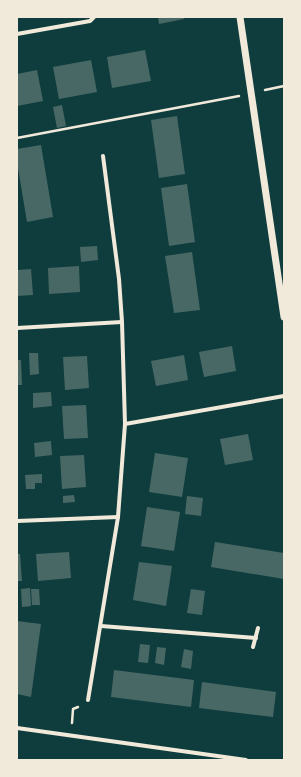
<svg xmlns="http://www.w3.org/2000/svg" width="301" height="777" font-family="'Exo 2',sans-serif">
<rect width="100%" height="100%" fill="#0f3d3e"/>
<g fill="#486865">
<polygon points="158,17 184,17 184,19 159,24"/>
<polygon points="145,50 151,81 112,88 107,57"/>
<polygon points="91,60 97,92 59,99 53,67"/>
<polygon points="37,70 43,101 17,106 17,74"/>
<polygon points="62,105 66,126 57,128 53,107"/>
<polygon points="177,116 185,174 159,178 151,120"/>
<polygon points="41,145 53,217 27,222 17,162 17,149"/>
<polygon points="187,184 195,242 169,246 161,188"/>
<polygon points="97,246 98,260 81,262 80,247"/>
<polygon points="192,252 200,310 174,313 165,256"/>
<polygon points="79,266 80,292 49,294 48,268"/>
<polygon points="31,269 33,295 17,296 17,270"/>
<polygon points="232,346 236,371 204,377 199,352"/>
<polygon points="29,353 38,353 39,374 30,375"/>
<polygon points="184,355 188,380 156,386 151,361"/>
<polygon points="87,356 89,388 65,390 63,357"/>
<polygon points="17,360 21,360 22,385 17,385"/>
<polygon points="51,392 52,406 33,408 33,393"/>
<polygon points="86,405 88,438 64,439 62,406"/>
<polygon points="248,434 253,460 225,465 220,439"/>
<polygon points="51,441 52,455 35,457 34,443"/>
<polygon points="155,453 188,458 182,497 149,492"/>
<polygon points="84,455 86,487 62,489 60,456"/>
<polygon points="42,474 42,483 35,483 35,489 26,489 25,475"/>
<polygon points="74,495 75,502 63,503 63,496"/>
<polygon points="187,496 203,498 201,516 185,514"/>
<polygon points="147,507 180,512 174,551 141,546"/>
<polygon points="215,542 284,553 284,579 211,567"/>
<polygon points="69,552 71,578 38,581 36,554"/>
<polygon points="17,554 20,554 22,581 17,581"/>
<polygon points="139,562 172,566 166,606 133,600"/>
<polygon points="30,588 31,606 22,607 21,589"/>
<polygon points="31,589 39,589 40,605 32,605"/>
<polygon points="191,589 205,591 202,615 187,613"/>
<polygon points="17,621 41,624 31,697 17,694"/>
<polygon points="140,644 150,645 148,663 138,662"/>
<polygon points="157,647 166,648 164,665 155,663"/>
<polygon points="184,649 193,651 191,669 181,667"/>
<polygon points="114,670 194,680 191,707 111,697"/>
<polygon points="202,682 276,692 273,717 199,708"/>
</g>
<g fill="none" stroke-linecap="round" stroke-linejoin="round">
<g stroke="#f1e9da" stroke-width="2.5">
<polyline points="265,90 284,86"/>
<polyline points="17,138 239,96"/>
<polyline points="72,723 73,709 78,707"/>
</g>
<g stroke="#f1e9da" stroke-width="4">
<polyline points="17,34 90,21 94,17"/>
<polyline points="17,328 122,322"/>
<polyline points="125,424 284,396"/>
<polyline points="17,521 118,517"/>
<polyline points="101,626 256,638"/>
<polyline points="253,647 258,628"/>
<polyline points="88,700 118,517 125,424 122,322 119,279 103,156"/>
<polyline points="17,728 246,760"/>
</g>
<polyline stroke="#f1e9da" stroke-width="7" points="240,17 284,317"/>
</g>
<rect width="301" height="777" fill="none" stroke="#f1e9da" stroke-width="36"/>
</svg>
